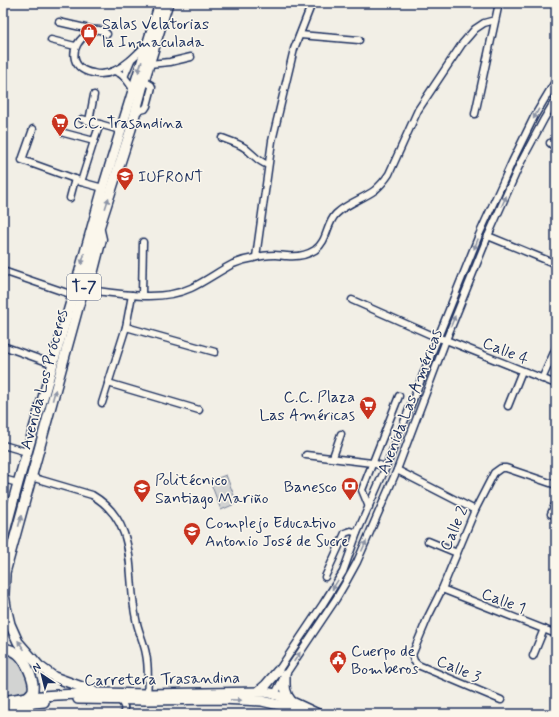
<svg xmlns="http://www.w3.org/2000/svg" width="559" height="717" font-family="Mynerve,sans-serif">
<rect width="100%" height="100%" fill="#f2efe6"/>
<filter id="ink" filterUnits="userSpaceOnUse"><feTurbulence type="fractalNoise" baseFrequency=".025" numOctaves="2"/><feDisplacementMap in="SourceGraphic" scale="8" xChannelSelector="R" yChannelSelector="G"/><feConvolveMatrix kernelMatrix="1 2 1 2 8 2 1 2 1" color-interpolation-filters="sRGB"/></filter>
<g filter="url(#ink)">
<g fill="#d2d3d2" stroke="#768198">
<polygon points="226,475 237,503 221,510 210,481"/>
<polygon points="6,653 16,656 21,662 30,686 29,691 25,695 3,698 3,654"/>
</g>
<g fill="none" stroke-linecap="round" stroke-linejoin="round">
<defs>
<g id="minor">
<polyline points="59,22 94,30"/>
<path d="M 107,34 C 105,32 102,30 99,30 C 95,29 91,32 88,34 C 69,45 69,69 93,73 C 100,75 107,74 114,71 C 127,65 137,54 147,44"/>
<polyline points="300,35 359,40"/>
<polyline points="51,40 75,46"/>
<polyline points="149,64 170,62 191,57"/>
<path d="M 114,71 C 124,74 127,80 133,89"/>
<polyline points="124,77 131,60"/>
<polyline points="137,111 145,109 147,106 152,87 151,85 144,81"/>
<polyline points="475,114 499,3"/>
<polyline points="82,119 89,121 120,130"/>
<polyline points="89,121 94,95"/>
<polyline points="33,129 22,160 75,179 81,182 103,188"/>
<polyline points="64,133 94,141"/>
<path d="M 222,138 C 230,141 238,143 245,148 C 254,155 257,161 268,165"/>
<polyline points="550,143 556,148"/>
<polyline points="81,182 94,141 100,124"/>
<polyline points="70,198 75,179"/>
<polyline points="488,236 556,264"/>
<polyline points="256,257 272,141 294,49 312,3"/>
<polyline points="3,271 73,295"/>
<path d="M 90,290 C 122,294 161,302 191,288 C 206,281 219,271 233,264 C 240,261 247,259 254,258 C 260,256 268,255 275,255 C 279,255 283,256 287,256 C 297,257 307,255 315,250 C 328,241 326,224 336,214 C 347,203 363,199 375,190 C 381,185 385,180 389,174 L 418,110 L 462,44 L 475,29 L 484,23 L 495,20"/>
<polyline points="88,292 90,290 103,239 100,226"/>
<polyline points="142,295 143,242"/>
<polyline points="352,300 438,338 446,340 556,384"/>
<polyline points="126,327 215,352"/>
<polyline points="3,346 53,364"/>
<polyline points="542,379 556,348"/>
<polyline points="108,383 199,410"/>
<polyline points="102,403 126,327 132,295"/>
<polyline points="508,406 522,371"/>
<polyline points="3,445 27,452"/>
<polyline points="306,455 372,463 386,467"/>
<polyline points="333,457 341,434"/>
<polyline points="397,470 475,510"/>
<path d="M 31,477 L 92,495 C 140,523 126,574 136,619 C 138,631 144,642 146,654 C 149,668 148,683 147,697"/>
<polyline points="3,479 18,483"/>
<polyline points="369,507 362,490 399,396"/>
<polyline points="551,514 556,502"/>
<polyline points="428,541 457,553"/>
<polyline points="325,577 345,533 351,531 357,533"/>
<polyline points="442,589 556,634"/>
<polyline points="533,656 544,629"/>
<polyline points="276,674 323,604 343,572 357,533 386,467 479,235 512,162 534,117 556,80"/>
<polyline points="274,696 285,675 336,599 346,582 357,562 397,470 446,340 488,236 520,164 544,119 556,99"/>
<path d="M 119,700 C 124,704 126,708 123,714"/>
<polyline points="501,700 418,665 414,661 412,655 428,617 442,589 475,510 494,473 501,468 506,468 556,485"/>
</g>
<g id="highway">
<polyline points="3,539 18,483 73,295 103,188 160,3"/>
<polyline points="5,575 4,594 6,607 10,624 18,642 39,666 54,677 93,691"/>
<polyline points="3,580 81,297 100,225 131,129 144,81 168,3"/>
<path d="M 3,648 C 9,649 13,650 18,654 C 25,660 35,680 33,690 C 32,693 29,695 27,697"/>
<path d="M 285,675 C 285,686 284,692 291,701"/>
<polyline points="259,691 266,685 278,671"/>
<polyline points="78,699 147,700 222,699 262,701 279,705 300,714"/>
<polyline points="3,701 27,697 57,695 100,693 148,694 265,692 275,694 318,714"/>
<polyline points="3,710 34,703 44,702"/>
</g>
</defs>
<use href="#minor" stroke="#1b2f5e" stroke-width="9"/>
<use href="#highway" stroke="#1b2f5e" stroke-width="12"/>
<use href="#minor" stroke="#fbf7ec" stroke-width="6"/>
<use href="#highway" stroke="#fbf7ec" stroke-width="9"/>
</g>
<defs><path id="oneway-solid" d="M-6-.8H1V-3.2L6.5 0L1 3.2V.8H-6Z"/></defs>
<g fill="#8b93a5">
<use href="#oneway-solid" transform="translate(140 67) rotate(108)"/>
<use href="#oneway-solid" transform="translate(536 114) rotate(119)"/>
<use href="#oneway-solid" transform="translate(504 201) rotate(-66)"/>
<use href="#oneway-solid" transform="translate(107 203) rotate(-72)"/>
<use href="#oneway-solid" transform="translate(476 244) rotate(112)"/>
<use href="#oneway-solid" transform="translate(83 259) rotate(105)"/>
<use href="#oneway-solid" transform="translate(453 321) rotate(-68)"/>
<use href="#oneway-solid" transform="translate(54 395) rotate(-75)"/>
<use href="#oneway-solid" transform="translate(20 521) rotate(-75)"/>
<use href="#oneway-solid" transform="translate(364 546) rotate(-66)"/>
<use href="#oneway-solid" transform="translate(335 585) rotate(121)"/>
<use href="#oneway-solid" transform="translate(21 645) rotate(-125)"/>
<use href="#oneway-solid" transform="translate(297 657) rotate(-56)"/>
<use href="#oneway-solid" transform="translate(236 700) rotate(3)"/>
</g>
</g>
<defs>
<symbol id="shop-pin" viewBox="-11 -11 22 30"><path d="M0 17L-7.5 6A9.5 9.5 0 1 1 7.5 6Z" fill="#c8321e" stroke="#fbf7ec"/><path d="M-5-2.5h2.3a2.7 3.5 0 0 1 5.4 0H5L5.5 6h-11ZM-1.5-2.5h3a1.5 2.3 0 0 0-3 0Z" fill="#fff"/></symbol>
<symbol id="supermarket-pin" viewBox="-11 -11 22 30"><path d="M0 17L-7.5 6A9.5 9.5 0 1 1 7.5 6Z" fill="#c8321e" stroke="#fbf7ec"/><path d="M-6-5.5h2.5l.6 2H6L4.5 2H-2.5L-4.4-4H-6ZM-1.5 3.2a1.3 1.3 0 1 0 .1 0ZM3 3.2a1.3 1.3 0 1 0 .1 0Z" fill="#fff"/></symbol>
<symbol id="school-pin" viewBox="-11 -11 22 30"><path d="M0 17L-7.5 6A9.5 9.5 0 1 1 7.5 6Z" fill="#c8321e" stroke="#fbf7ec"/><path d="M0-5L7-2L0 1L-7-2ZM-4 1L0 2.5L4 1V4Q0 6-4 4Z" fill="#fff"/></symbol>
<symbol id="bank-pin" viewBox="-11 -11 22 30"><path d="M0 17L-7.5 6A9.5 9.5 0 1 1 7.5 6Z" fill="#c8321e" stroke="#fbf7ec"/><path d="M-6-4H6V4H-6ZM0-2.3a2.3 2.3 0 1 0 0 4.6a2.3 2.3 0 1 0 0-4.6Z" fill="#fff"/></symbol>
<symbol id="university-pin" viewBox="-11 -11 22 30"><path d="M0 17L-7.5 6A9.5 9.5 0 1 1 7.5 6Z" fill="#c8321e" stroke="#fbf7ec"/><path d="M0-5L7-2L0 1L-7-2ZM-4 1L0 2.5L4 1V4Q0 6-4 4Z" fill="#fff"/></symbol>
<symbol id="civic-pin" viewBox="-11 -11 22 30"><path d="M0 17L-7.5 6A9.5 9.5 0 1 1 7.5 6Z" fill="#c8321e" stroke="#fbf7ec"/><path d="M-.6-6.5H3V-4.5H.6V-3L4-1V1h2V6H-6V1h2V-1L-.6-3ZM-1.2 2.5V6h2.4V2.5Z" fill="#fff"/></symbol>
</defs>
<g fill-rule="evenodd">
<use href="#shop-pin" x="79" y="22" width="20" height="27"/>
<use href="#supermarket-pin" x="50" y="112" width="20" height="27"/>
<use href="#school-pin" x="115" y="166" width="20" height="27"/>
<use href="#supermarket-pin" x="358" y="395" width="20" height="27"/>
<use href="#bank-pin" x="340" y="476" width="20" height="27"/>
<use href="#university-pin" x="132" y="478" width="20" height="27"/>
<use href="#university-pin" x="182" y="521" width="20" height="27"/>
<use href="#civic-pin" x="328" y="649" width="20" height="27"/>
</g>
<g text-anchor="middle" stroke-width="3" stroke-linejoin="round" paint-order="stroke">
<rect fill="#fbf7ec" stroke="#5e6b89" stroke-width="1" x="67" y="274" width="34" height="26" rx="3"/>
<g font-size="15" font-weight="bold" fill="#1b2f5e">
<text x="84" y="292">T-7</text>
</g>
<g font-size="16" fill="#1b2f5e" stroke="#fbf7ec" text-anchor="start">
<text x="102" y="29">Salas Velatorias<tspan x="102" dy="18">la Inmaculada</tspan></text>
<text x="73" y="128">C.C. Trasandina</text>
<text x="138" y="182">IUFRONT</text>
<text x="355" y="402" text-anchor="end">C.C. Plaza<tspan x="355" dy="18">Las Américas</tspan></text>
<text x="155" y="485">Politécnico<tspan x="155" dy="18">Santiago Mariño</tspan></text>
<text x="337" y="492" text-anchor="end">Banesco</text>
<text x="205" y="528">Complejo Educativo<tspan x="205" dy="18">Antonio José de Sucre</tspan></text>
<text x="351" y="656">Cuerpo de<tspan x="351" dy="18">Bomberos</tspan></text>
</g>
<g font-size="16" fill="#1b2f5e" stroke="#fbf7ec">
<text transform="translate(506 350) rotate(22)" y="6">Calle 4</text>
<text transform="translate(43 379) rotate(-75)" y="6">Avenida Los Próceres</text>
<text transform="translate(409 401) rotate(-69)" y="6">Avenida Las Américas</text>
<text transform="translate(453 528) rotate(-66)" y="6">Calle 2</text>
<text transform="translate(504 600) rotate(21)" y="6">Calle 1</text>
<text transform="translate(459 668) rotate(23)" y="6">Calle 3</text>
<text transform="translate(162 678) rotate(-1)" y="6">Carretera Trasandina</text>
</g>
</g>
<rect width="559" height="717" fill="none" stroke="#fbf7ec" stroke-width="16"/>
<rect x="8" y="8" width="543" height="701" fill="none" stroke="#1b2f5e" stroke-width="1.5" filter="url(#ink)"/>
<g transform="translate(42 675) rotate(325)" stroke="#fbf7ec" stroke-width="3" paint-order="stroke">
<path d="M0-3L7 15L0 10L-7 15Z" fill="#1b2f5e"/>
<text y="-6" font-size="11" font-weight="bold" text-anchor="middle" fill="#1b2f5e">N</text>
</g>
</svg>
